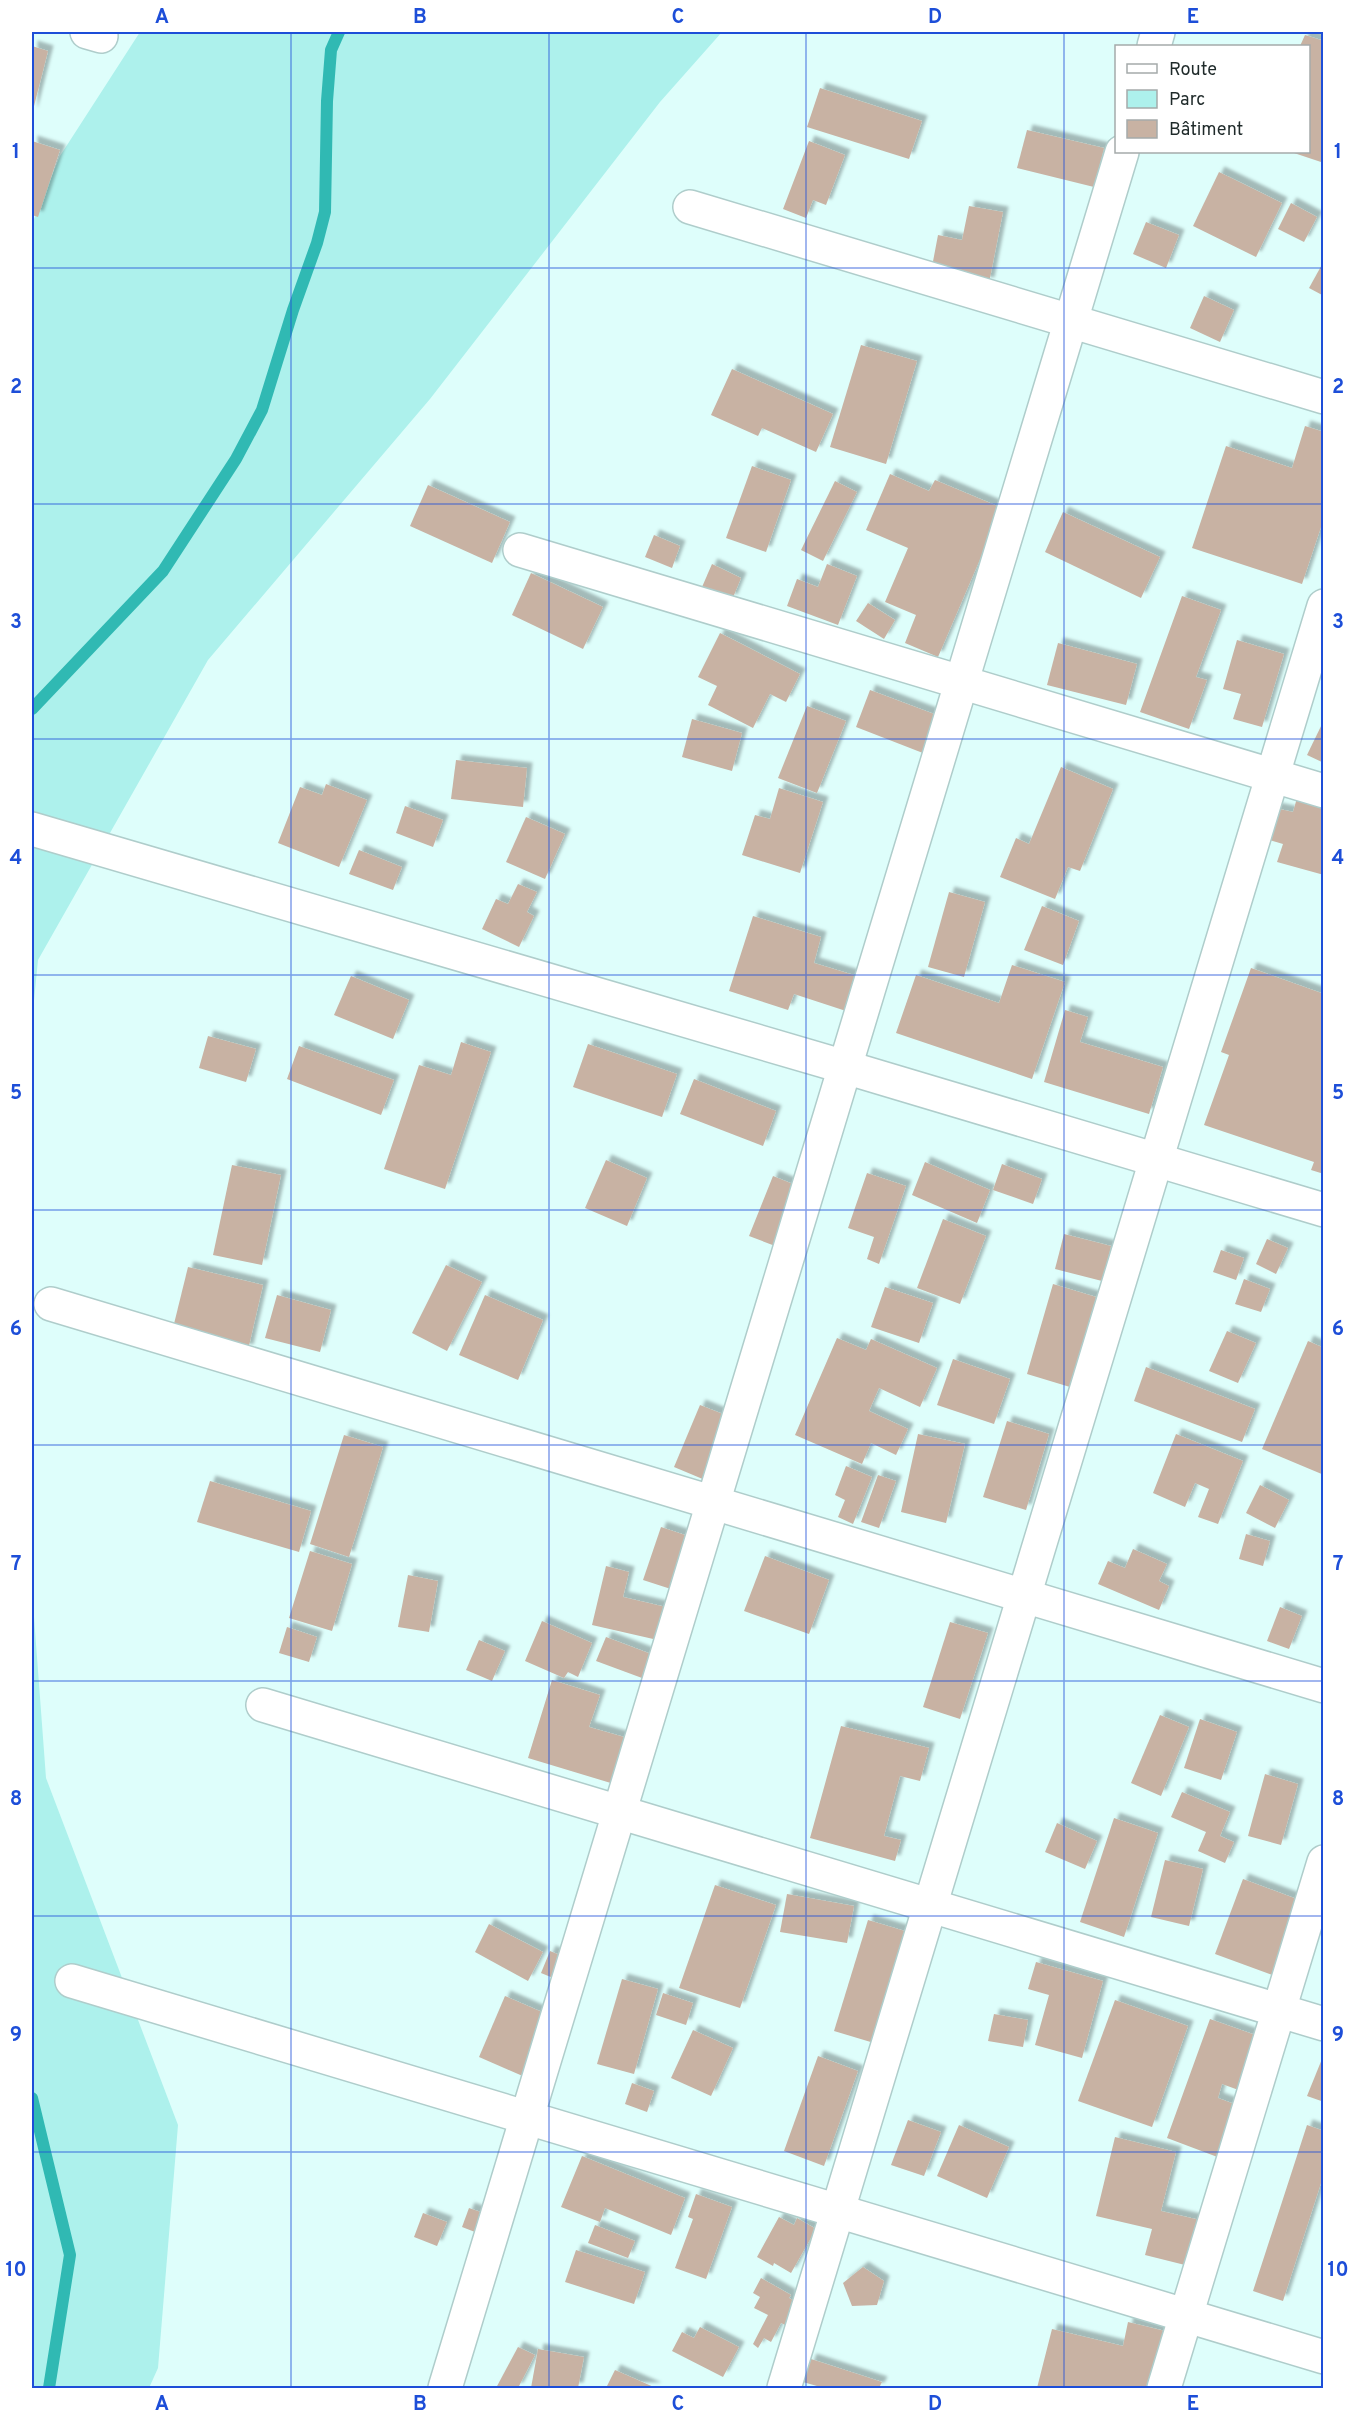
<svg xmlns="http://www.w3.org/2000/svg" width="1355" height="2420" font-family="Overpass,sans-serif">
<defs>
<filter id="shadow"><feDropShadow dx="5.5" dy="-5.5" stdDeviation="1.5" flood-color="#0004"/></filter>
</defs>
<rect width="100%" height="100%" fill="#defefb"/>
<g fill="#adf1ec">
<polygon points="140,32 722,32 660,102 430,399 208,660 38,960 32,1021 32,224 60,156"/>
<polygon points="32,1590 46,1778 178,2125 158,2368 149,2388 32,2388"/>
</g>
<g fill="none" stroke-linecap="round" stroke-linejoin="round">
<g stroke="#30b9b3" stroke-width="12">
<polyline points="32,709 163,571 236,459 262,410 293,310 317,243 325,212 327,101 331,50 339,32"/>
<polyline points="32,2098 70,2255 49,2388"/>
</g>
</g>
<g fill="#c8b2a3" filter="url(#shadow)">
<polygon points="1305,35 1324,41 1324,163 1291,152 1308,152 1308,46 1300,46"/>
<polygon points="32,46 48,51 32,114"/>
<polygon points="820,88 922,121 909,159 807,127"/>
<polygon points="1027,130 1104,148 1094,187 1017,168"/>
<polygon points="32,141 60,150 38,217 32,215"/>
<polygon points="809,141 845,155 826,205 813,200 806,218 783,209"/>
<polygon points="1219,172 1282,203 1256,257 1193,226"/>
<polygon points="1291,203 1317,217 1304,242 1278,229"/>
<polygon points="969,206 1003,212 989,283 931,272 938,235 962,240"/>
<polygon points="1146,222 1179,235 1166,268 1133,254"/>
<polygon points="1324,261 1324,296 1309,288"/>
<polygon points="1204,296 1234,310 1220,342 1190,328"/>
<polygon points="861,345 917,361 886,464 830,447"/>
<polygon points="732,369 833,414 816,452 762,428 758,436 711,415"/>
<polygon points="1305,426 1324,432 1324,518 1302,584 1192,548 1226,446 1292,468"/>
<polygon points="752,466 791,480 766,552 726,538"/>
<polygon points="890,474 929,491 935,480 1002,508 938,657 905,643 916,615 885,602 908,548 866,530"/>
<polygon points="835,481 857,492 823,561 801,550"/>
<polygon points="428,485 510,522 492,563 410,526"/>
<polygon points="1063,512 1160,557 1141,598 1045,552"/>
<polygon points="654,535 680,546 672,568 645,557"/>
<polygon points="712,564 741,578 732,600 702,587"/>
<polygon points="827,564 857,576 838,625 787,606 797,579 818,587"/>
<polygon points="531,573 603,607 583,649 512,615"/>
<polygon points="1182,596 1221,610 1196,677 1207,680 1189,729 1140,712"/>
<polygon points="868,603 895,620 884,639 856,621"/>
<polygon points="720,633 800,674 786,702 770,694 753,728 708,705 717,686 698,677"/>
<polygon points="1237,640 1284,654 1262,727 1233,719 1241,694 1223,689"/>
<polygon points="1058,643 1137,664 1126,705 1047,685"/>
<polygon points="870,690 942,717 928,755 856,727"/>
<polygon points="807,706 846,721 817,793 778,778"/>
<polygon points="692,719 742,733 732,771 682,757"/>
<polygon points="1324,720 1324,763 1307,755"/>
<polygon points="456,760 527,768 523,807 451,799"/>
<polygon points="1061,767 1113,789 1080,871 1068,867 1055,899 1000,877 1016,838 1029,844"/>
<polygon points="326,784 367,800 339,867 278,843 300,787 322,795"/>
<polygon points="779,788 823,802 800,873 742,855 755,815 770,819"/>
<polygon points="1297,798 1324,806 1324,875 1277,862 1283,844 1266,839 1275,808 1293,812"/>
<polygon points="405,806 443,820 433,847 396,833"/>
<polygon points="526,817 565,834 545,879 506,862"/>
<polygon points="359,850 402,867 393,890 349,874"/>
<polygon points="518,884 537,892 527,912 534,916 519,947 482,929 496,899 508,904"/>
<polygon points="949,892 985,902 964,977 928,967"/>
<polygon points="1042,906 1079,921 1063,965 1024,950"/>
<polygon points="753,916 821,937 814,963 857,976 846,1011 794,994 788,1010 729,991"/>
<polygon points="1012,965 1065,982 1032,1079 896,1033 916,975 999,1003"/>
<polygon points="1251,968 1324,994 1324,1086 1321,1093 1324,1094 1324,1174 1311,1170 1314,1162 1204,1125 1229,1055 1221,1052"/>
<polygon points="351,976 409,1000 393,1039 334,1015"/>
<polygon points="1065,1010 1088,1017 1080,1042 1163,1067 1149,1114 1044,1082"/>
<polygon points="208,1036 256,1049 246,1082 199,1068"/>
<polygon points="461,1042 491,1052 445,1189 384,1169 419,1065 451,1075"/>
<polygon points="588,1044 677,1074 662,1117 573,1087"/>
<polygon points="299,1046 394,1080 381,1115 287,1079"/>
<polygon points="694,1079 776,1111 763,1146 680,1114"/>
<polygon points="606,1160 647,1178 627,1226 585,1208"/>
<polygon points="925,1162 990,1190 977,1223 912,1195"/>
<polygon points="1002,1164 1042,1179 1033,1204 993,1190"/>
<polygon points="232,1165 281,1175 262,1265 213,1255"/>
<polygon points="867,1173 906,1186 879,1264 867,1259 874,1237 848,1228"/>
<polygon points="773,1176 815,1193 791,1252 749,1236"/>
<polygon points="943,1219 986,1236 960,1304 917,1288"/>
<polygon points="1064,1234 1111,1246 1102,1281 1055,1269"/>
<polygon points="1267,1239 1288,1248 1276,1274 1256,1264"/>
<polygon points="1221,1250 1244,1258 1236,1280 1213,1272"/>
<polygon points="446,1265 482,1282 447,1351 412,1333"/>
<polygon points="188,1267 263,1285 248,1350 172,1332"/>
<polygon points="1244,1279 1270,1289 1261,1312 1235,1304"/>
<polygon points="1053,1284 1096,1297 1070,1387 1027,1374"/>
<polygon points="885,1287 933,1303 919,1343 871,1327"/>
<polygon points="277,1295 331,1310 320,1352 265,1338"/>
<polygon points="485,1295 543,1320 518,1380 459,1355"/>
<polygon points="1227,1331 1256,1343 1238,1383 1209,1371"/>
<polygon points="837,1338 866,1350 871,1339 937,1368 920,1407 879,1388 869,1411 908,1429 896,1455 871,1443 862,1464 795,1435"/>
<polygon points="1308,1341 1324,1348 1324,1475 1262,1449"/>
<polygon points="953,1359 1010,1379 994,1424 937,1405"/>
<polygon points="1146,1367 1255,1409 1242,1442 1134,1401"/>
<polygon points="700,1405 743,1422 717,1485 674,1467"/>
<polygon points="1007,1421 1049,1434 1026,1510 983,1497"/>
<polygon points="918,1434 965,1444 946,1523 901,1512"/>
<polygon points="1176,1434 1243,1461 1218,1524 1198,1517 1209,1489 1195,1483 1185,1507 1153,1493"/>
<polygon points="344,1435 383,1447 349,1557 310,1544"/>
<polygon points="846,1466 872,1477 853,1524 838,1517 845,1500 835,1495"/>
<polygon points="878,1475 896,1481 879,1528 861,1522"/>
<polygon points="210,1481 311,1511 299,1552 197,1522"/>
<polygon points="1260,1485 1289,1500 1275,1528 1246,1513"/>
<polygon points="661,1527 694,1538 677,1591 643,1580"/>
<polygon points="1246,1534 1270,1541 1263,1566 1239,1559"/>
<polygon points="1133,1549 1167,1564 1159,1581 1169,1586 1159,1610 1098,1584 1108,1561 1125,1568"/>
<polygon points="310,1551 352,1564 332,1631 289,1618"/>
<polygon points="765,1556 829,1580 809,1634 744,1611"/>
<polygon points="606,1566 629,1572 623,1597 670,1608 662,1641 592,1625"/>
<polygon points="408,1575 438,1581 429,1632 398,1627"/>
<polygon points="1280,1607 1302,1616 1289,1649 1267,1641"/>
<polygon points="542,1621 592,1643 578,1677 568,1672 564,1678 525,1661"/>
<polygon points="950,1622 988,1633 960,1719 923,1707"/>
<polygon points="287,1627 317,1637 309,1662 279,1653"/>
<polygon points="606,1637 651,1654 642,1678 596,1661"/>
<polygon points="479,1640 505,1651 492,1681 466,1670"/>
<polygon points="552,1680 600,1695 589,1727 638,1741 624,1787 528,1758"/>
<polygon points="1160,1715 1189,1727 1161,1796 1131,1783"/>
<polygon points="1200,1719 1237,1732 1221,1780 1184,1768"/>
<polygon points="841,1726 929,1748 920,1781 900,1776 884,1836 901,1840 895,1861 810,1838"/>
<polygon points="1265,1774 1298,1784 1281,1845 1248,1836"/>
<polygon points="1182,1792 1230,1812 1220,1836 1234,1842 1225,1863 1198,1851 1206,1832 1171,1817"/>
<polygon points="1114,1818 1158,1833 1124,1937 1080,1922"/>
<polygon points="1057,1823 1097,1841 1085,1869 1045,1852"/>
<polygon points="1165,1860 1203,1869 1189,1926 1151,1917"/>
<polygon points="1243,1879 1310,1904 1283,1979 1215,1954"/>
<polygon points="715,1885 776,1905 740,2008 679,1988"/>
<polygon points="787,1894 854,1906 847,1943 780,1932"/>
<polygon points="868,1920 908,1932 874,2043 834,2031"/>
<polygon points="489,1924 543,1952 528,1981 475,1952"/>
<polygon points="550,1951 567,1958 558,1980 541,1973"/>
<polygon points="1036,1962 1103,1981 1082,2058 1035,2045 1049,1995 1028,1989"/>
<polygon points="622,1979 658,1989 634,2074 597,2064"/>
<polygon points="663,1993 693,2003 686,2025 656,2015"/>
<polygon points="505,1996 558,2019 532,2080 479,2057"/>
<polygon points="1115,2000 1188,2026 1152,2127 1078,2101"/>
<polygon points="994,2014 1028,2020 1023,2047 988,2041"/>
<polygon points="1210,2019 1275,2042 1255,2096 1222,2084 1218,2098 1256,2112 1236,2164 1167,2138"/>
<polygon points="693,2030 733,2048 711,2096 671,2078"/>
<polygon points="1324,2054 1324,2102 1307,2096"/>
<polygon points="818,2056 858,2071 824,2166 784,2151"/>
<polygon points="632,2083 654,2091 647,2112 625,2104"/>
<polygon points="908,2120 941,2132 924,2176 891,2165"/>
<polygon points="959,2125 1009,2147 987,2198 937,2176"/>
<polygon points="1307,2125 1324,2131 1324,2184 1321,2183 1283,2301 1253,2291"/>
<polygon points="1115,2137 1176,2152 1161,2211 1204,2221 1193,2267 1145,2255 1152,2229 1096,2216"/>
<polygon points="582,2156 685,2198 671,2235 605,2208 600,2222 561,2207"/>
<polygon points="696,2194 732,2207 706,2279 675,2268 693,2219 688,2217"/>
<polygon points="469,2208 495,2217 488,2237 462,2227"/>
<polygon points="423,2213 447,2222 437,2246 414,2237"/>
<polygon points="779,2217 794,2225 797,2218 816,2229 791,2273 774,2263 773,2266 757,2257"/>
<polygon points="595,2225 635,2241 628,2258 588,2243"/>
<polygon points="576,2250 645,2272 634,2304 565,2282"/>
<polygon points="863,2267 884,2281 877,2305 852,2306 843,2283"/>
<polygon points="761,2278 791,2295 789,2298 809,2309 798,2331 781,2323 771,2342 764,2338 758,2348 753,2344 768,2315 754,2308 760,2297 753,2293"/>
<polygon points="1128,2322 1169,2332 1155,2388 1037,2388 1052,2329 1123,2346"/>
<polygon points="700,2327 739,2347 723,2377 672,2351 682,2332 694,2338"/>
<polygon points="518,2347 535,2355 518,2388 496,2388"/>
<polygon points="538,2349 584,2357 578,2388 531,2388"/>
<polygon points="811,2359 882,2382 879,2388 824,2388 803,2382"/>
<polygon points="615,2370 656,2388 606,2388"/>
</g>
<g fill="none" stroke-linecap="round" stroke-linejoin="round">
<defs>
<g id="street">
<polyline points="87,32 101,36"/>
<polyline points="1154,46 1158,32"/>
<polyline points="690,207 1324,397"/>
<polyline points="520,550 1324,791"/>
<polyline points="51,1304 1324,1686"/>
<polyline points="263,1705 1324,2024"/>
<polyline points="72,1981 1324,2357"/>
<polyline points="445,2388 1122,152"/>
<polyline points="784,2388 1324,606"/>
<polyline points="1164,2388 1324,1862"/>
</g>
<polyline id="secondary" points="32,829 845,1067 1324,1210"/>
</defs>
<use href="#street" stroke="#afcdcb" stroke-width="36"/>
<use href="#secondary" stroke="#afcdcb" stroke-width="36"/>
<use href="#street" stroke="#fff" stroke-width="33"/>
<use href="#secondary" stroke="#fff" stroke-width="33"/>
</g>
<path fill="none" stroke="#1d4ed8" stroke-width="1.5" stroke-opacity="0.55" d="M 291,32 L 291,2388M 549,32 L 549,2388M 806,32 L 806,2388M 1064,32 L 1064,2388M 32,268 L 1324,268M 32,504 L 1324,504M 32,739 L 1324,739M 32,975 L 1324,975M 32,1210 L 1324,1210M 32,1445 L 1324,1445M 32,1681 L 1324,1681M 32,1916 L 1324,1916M 32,2152 L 1324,2152"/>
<rect width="1355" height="2420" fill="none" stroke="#ffffff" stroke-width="66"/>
<rect x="1115" y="45" width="195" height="108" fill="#ffffff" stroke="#a5aaaa" stroke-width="1.5"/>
<rect x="1127" y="64" width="30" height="9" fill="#ffffff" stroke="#a5aaaa" stroke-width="1.5"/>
<text x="1169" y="75" font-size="18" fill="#1f2a2a">Route</text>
<rect x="1127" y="90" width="30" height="18" fill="#adf1ec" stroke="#a5aaaa" stroke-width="1.5"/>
<text x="1169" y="105" font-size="18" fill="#1f2a2a">Parc</text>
<rect x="1127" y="120" width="30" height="18" fill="#c8b2a3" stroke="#a5aaaa" stroke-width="1.5"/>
<text x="1169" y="135" font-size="18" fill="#1f2a2a">Bâtiment</text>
<rect x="33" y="33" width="1289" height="2354" fill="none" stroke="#1d4ed8" stroke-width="2"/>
<g font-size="20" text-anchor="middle" font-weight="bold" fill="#1d4ed8">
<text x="162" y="23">A</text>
<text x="420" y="23">B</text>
<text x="678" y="23">C</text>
<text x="935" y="23">D</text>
<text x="1193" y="23">E</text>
<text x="16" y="158">1</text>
<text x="1338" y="158">1</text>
<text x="16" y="393">2</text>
<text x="1338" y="393">2</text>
<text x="16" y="628">3</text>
<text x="1338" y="628">3</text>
<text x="16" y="864">4</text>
<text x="1338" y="864">4</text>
<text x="16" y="1099">5</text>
<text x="1338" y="1099">5</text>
<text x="16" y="1335">6</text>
<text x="1338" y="1335">6</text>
<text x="16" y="1570">7</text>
<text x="1338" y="1570">7</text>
<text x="16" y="1805">8</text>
<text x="1338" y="1805">8</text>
<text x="16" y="2041">9</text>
<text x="1338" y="2041">9</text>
<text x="16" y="2276">10</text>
<text x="1338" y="2276">10</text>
<text x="162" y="2410">A</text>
<text x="420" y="2410">B</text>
<text x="678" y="2410">C</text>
<text x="935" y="2410">D</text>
<text x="1193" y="2410">E</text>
</g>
</svg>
